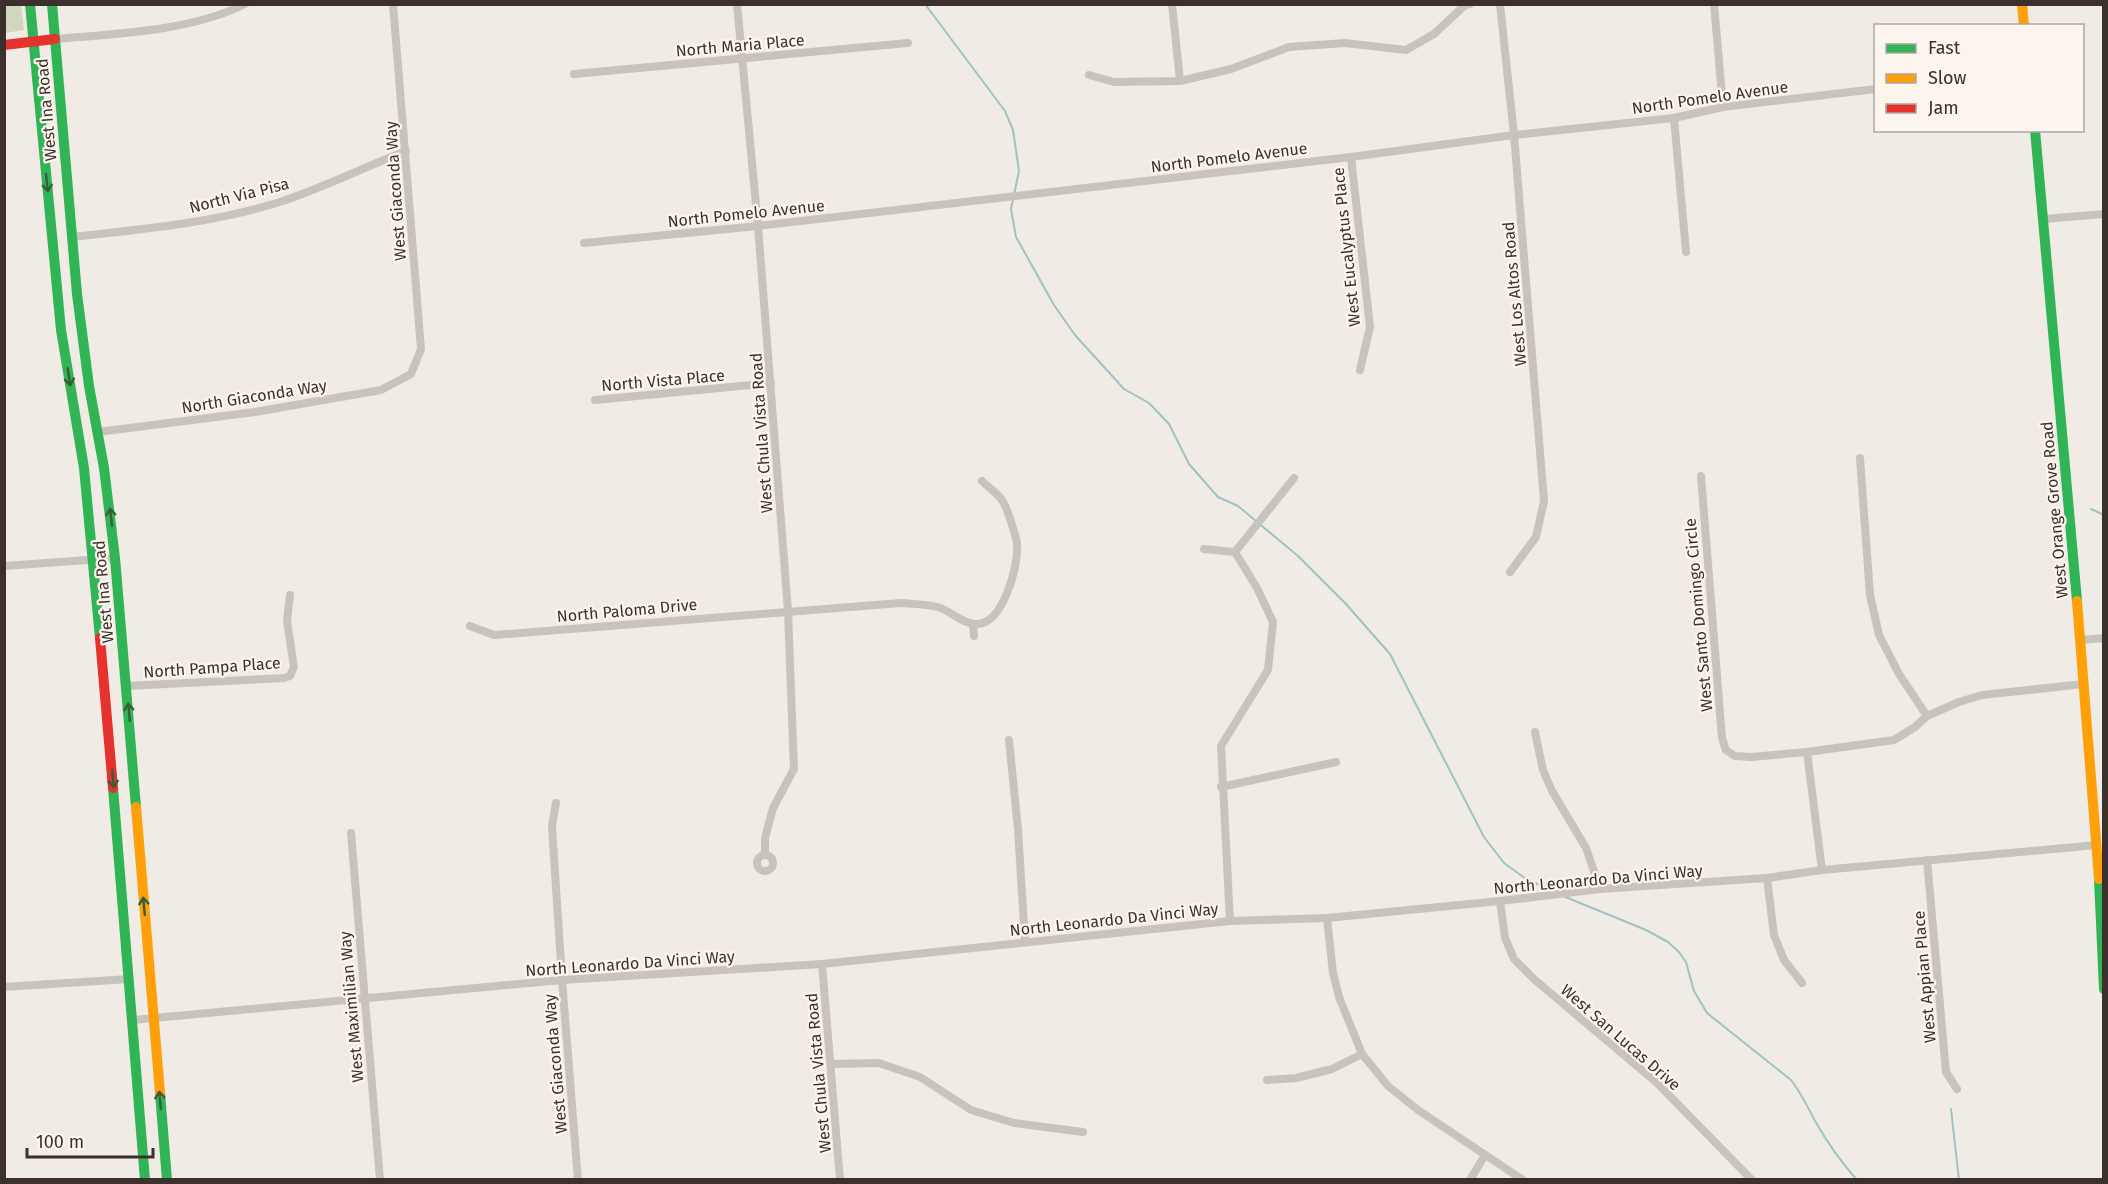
<svg xmlns="http://www.w3.org/2000/svg" width="2108" height="1184" font-family="'Fira Sans',sans-serif">
<rect width="100%" height="100%" fill="#f0ebe5"/>
<polygon fill="#d1d6bf" points="5,4 21,5 24,30 5,33"/>
<g fill="none" stroke-linecap="round" stroke-linejoin="round">
<g stroke="#a1c2c1" stroke-width="2">
<polyline points="925,4 1005,111 1013,130 1019,171 1011,209 1016,237 1054,305 1075,335 1124,389 1149,403 1169,424 1189,464 1218,497 1238,506 1298,556 1346,604 1390,654 1484,837 1504,863 1526,879 1555,892"/>
<polyline points="2091,509 2104,515"/>
<path d="M 1563,896 L 1646,930 L 1668,942 L 1679,952 L 1686,962 L 1694,991 L 1707,1013 L 1791,1080 C 1801,1093 1808,1107 1815,1121 C 1827,1142 1841,1162 1857,1180"/>
<polyline points="1951,1109 1959,1180"/>
</g>
<g stroke="#c9c3be" stroke-width="8">
<polyline points="737,4 758,226 788,611 794,769 773,808 765,838 765,855"/>
<polyline points="1172,4 1180,81"/>
<polyline points="1500,4 1514,135 1544,501 1536,537 1510,572"/>
<polyline points="1714,4 1723,107"/>
<path d="M 55,39 C 114,34 192,31 245,4"/>
<polyline points="574,74 908,43"/>
<polyline points="1089,75 1114,82 1180,81 1231,69 1289,47 1345,43 1406,50 1434,34 1464,6 1470,4"/>
<polyline points="1674,118 1686,252"/>
<polyline points="1351,157 1370,327 1360,370"/>
<polyline points="2044,219 2104,214"/>
<path d="M 72,237 C 143,229 214,223 283,201 C 324,187 365,167 406,151"/>
<polyline points="584,243 758,226 1351,157 1514,135 1674,118 1723,107 1876,89"/>
<polyline points="595,400 771,383"/>
<polyline points="98,432 255,412 381,390 411,374 421,349 393,4"/>
<polyline points="1860,458 1870,595 1879,635 1899,674 1927,716"/>
<polyline points="1701,476 1722,738 1726,750"/>
<polyline points="1204,549 1235,552 1257,588 1273,622 1268,670 1221,746 1230,921"/>
<polyline points="1235,552 1294,478"/>
<polyline points="4,566 115,558"/>
<polyline points="973,624 974,636"/>
<path d="M 470,626 L 494,635 L 901,603 C 913,604 927,604 938,607 C 951,611 962,624 976,624 C 1003,625 1019,565 1017,544 C 1016,536 1007,507 1002,500 C 997,493 988,487 982,481"/>
<polyline points="2081,640 2104,638"/>
<polyline points="127,686 284,678 290,676 294,667 287,621 290,595"/>
<polyline points="1535,732 1543,770 1552,791 1586,848 1600,889"/>
<polyline points="1009,740 1018,829 1025,942"/>
<polyline points="1726,750 1735,756 1751,757 1807,752 1894,740 1915,727 1927,716 1959,702 1982,695 2084,684"/>
<polyline points="1807,752 1822,870"/>
<polyline points="1221,787 1336,762"/>
<polyline points="556,803 552,826 562,980 578,1180"/>
<polyline points="351,833 380,1180"/>
<circle cx="765" cy="863" r="8"/>
<polyline points="1927,860 1946,1072 1957,1089"/>
<polyline points="1767,878 1774,935 1784,960 1802,983"/>
<polyline points="1500,901 1505,938 1514,959 1535,980 1656,1082 1752,1180"/>
<polyline points="1327,918 1333,973 1339,997 1362,1054 1388,1086 1418,1110 1523,1180"/>
<polyline points="822,964 840,1180"/>
<polyline points="4,987 129,979"/>
<polyline points="133,1020 562,980 822,964 1230,921 1327,918 1500,901 1600,889 1767,878 1822,870 2097,845"/>
<polyline points="831,1064 879,1063 920,1077 971,1110 1014,1123 1083,1132"/>
<polyline points="1267,1080 1296,1078 1332,1069 1362,1054"/>
<polyline points="1470,1180 1485,1155"/>
</g>
<g stroke="#30b455" stroke-width="10">
<polyline points="30,4 61,330 84,468 100,638"/>
<polyline points="52,4 77,294 89,386 104,468 115,558 136,807"/>
<polyline points="2035,130 2077,601"/>
<polyline points="113,788 145,1180"/>
<polyline points="2099,879 2104,989"/>
<polyline points="160,1093 167,1180"/>
</g>
<g stroke="#ff9f0a" stroke-width="10">
<polyline points="2022,4 2024,26"/>
<polyline points="2077,601 2099,879"/>
<polyline points="136,807 160,1093"/>
</g>
<g stroke="#e5322d" stroke-width="10">
<polyline points="4,45 55,39"/>
<polyline points="100,638 113,788"/>
</g>
</g>
<defs><path id="oneway-shaft" d="M-6 0H5M1.5-3L5.5 0L1.5 3" fill="none" stroke-width="1.6" stroke-linecap="round" stroke-linejoin="round" transform="scale(1.5)"/></defs>
<g stroke="#375e3a">
<use href="#oneway-shaft" transform="translate(47 183) rotate(84)"/>
<use href="#oneway-shaft" transform="translate(69 377) rotate(81)"/>
<use href="#oneway-shaft" transform="translate(111 517) rotate(-96)"/>
<use href="#oneway-shaft" transform="translate(129 712) rotate(-95)"/>
<use href="#oneway-shaft" transform="translate(113 779) rotate(85)"/>
<use href="#oneway-shaft" transform="translate(144 906) rotate(-95)"/>
<use href="#oneway-shaft" transform="translate(160 1100) rotate(-95)"/>
</g>
<g text-anchor="middle" stroke-width="4.5" stroke-linejoin="round" paint-order="stroke">
<g font-size="16" fill="#3b302b" stroke="#fbf5ee">
<text transform="translate(740 45) rotate(-5)" y="6">North Maria Place</text>
<text transform="translate(1710 97) rotate(-8)" y="6">North Pomelo Avenue</text>
<text transform="translate(46 110) rotate(-95)" y="6">West Ina Road</text>
<text transform="translate(1229 157) rotate(-7)" y="6">North Pomelo Avenue</text>
<text transform="translate(395 191) rotate(-94)" y="6">West Giaconda Way</text>
<text transform="translate(239 195) rotate(-14)" y="6">North Via Pisa</text>
<text transform="translate(746 213) rotate(-6)" y="6">North Pomelo Avenue</text>
<text transform="translate(1346 247) rotate(-96)" y="6">West Eucalyptus Place</text>
<text transform="translate(1514 294) rotate(-95)" y="6">West Los Altos Road</text>
<text transform="translate(663 380) rotate(-5)" y="6">North Vista Place</text>
<text transform="translate(254 396) rotate(-9)" y="6">North Giaconda Way</text>
<text transform="translate(761 433) rotate(-94)" y="6">West Chula Vista Road</text>
<text transform="translate(2054 510) rotate(-95)" y="6">West Orange Grove Road</text>
<text transform="translate(103 592) rotate(-95)" y="6">West Ina Road</text>
<text transform="translate(627 610) rotate(-5)" y="6">North Paloma Drive</text>
<text transform="translate(1698 615) rotate(-95)" y="6">West Santo Domingo Circle</text>
<text transform="translate(212 667) rotate(-4)" y="6">North Pampa Place</text>
<text transform="translate(1598 879) rotate(-5)" y="6">North Leonardo Da Vinci Way</text>
<text transform="translate(1114 919) rotate(-6)" y="6">North Leonardo Da Vinci Way</text>
<text transform="translate(630 963) rotate(-4)" y="6">North Leonardo Da Vinci Way</text>
<text transform="translate(1924 977) rotate(-95)" y="6">West Appian Place</text>
<text transform="translate(351 1007) rotate(-95)" y="6">West Maximilian Way</text>
<text transform="translate(1621 1037) rotate(41)" y="6">West San Lucas Drive</text>
<text transform="translate(555 1064) rotate(-95)" y="6">West Giaconda Way</text>
<text transform="translate(818 1073) rotate(-95)" y="6">West Chula Vista Road</text>
</g>
</g>
<rect width="2108" height="1184" fill="none" stroke="#3b302b" stroke-width="12"/>
<rect x="1874" y="24" width="210" height="108" fill="#fbf5ee" stroke="#aea6a0" stroke-width="1.5"/>
<rect x="1886" y="44" width="30" height="9" fill="#30b455" stroke="#aea6a0" stroke-width="1.5"/>
<text x="1928" y="54" font-size="18" fill="#3b302b">Fast</text>
<rect x="1886" y="74" width="30" height="9" fill="#ff9f0a" stroke="#aea6a0" stroke-width="1.5"/>
<text x="1928" y="84" font-size="18" fill="#3b302b">Slow</text>
<rect x="1886" y="104" width="30" height="9" fill="#e5322d" stroke="#aea6a0" stroke-width="1.5"/>
<text x="1928" y="114" font-size="18" fill="#3b302b">Jam</text>
<path d="M27 1148v9h126v-9" fill="none" stroke="#3b302b" stroke-width="3"/>
<text x="36" y="1148" font-size="18" fill="#3b302b" stroke="#fbf5ee" stroke-width="4.5" paint-order="stroke">100 m</text>
</svg>
